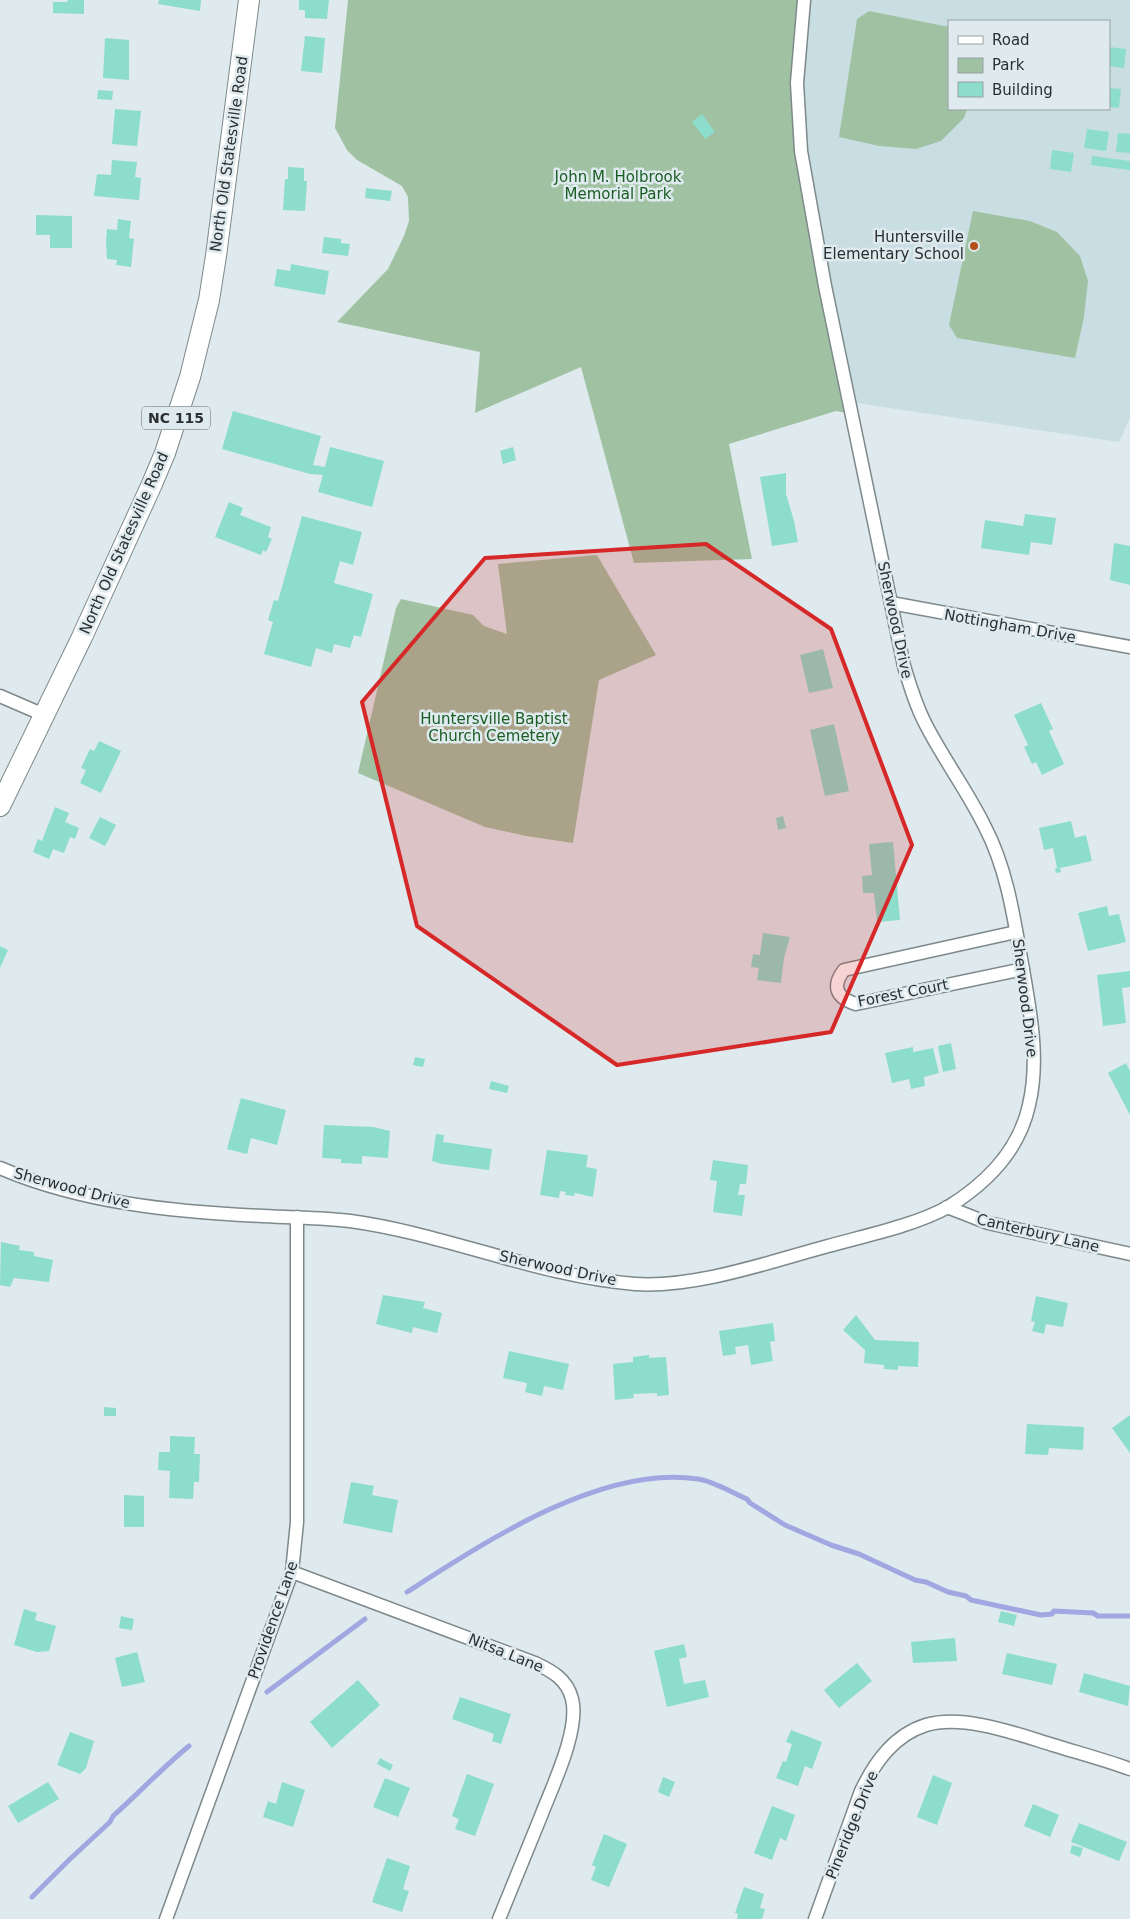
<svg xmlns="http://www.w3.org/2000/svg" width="1130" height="1919" font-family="'DejaVu Sans',sans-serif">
<rect width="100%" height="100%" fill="#deeaed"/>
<path fill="#c9dee3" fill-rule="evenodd" d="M 804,0 L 1130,0 L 1130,418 L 1119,442 L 849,402 L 801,151 ZM 949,21 L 1109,21 L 1109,109 L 949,109 Z"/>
<g fill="#a1c2a2">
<polygon points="348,0 804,0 798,125 852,414 836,411 729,444 752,559 634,563 581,367 475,413 480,352 337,322 388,269 404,236 409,221 408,197 402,186 357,160 347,150 335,128"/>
<polygon points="869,11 949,27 949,109 967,109 964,118 941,141 916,149 879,146 839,137 857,19"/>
<polygon points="973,211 1030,221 1057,232 1080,256 1088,281 1084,317 1075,358 957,338 949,325"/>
<polygon points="597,555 656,655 599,680 573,843 526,836 485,827 358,773 396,608 401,599 473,615 484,626 507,634 498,564"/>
</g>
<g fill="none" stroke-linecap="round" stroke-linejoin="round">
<g stroke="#a2a7e1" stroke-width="5">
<path d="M 407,1592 C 485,1542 602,1464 698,1479 C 713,1481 733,1493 747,1499 L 750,1503 L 785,1525 L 831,1545 L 859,1554 L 915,1580 L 926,1582 L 948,1592 L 966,1596 L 971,1600 L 1041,1615 L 1052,1614 L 1054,1611 L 1093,1613 L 1098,1616 L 1130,1616"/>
<polyline points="267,1692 365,1619"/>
<path d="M 32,1897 L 70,1859 L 110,1822 L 113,1816 C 139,1793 162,1768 189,1746"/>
</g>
</g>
<g fill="#8dddcc">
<polygon points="68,0 84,0 84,14 53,13 53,2 67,2"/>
<polygon points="159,0 201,0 200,11 158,4"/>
<polygon points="299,0 329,0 327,19 305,18 305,10 299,10"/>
<polygon points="305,36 325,38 322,73 301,71"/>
<polygon points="105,38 129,40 129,80 103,78"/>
<polygon points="1109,47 1126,49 1124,68 1109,66"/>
<polygon points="1109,88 1121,89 1119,108 1109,107"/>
<polygon points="98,90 113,91 112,100 97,99"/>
<polygon points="115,109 141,111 137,146 112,144"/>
<polygon points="702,114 715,132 705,139 692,122"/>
<polygon points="1087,129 1109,132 1106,151 1084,148"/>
<polygon points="1118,133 1130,134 1130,153 1116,152"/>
<polygon points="1052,150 1074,153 1071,172 1050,169"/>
<polygon points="1092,156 1130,161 1130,170 1091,165"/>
<polygon points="112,160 137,162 135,177 141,178 139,200 94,196 97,174 111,175"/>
<polygon points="288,167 304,168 304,181 307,181 305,211 283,210 285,179 288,179"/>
<polygon points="366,188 392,191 390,201 365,198"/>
<polygon points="36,215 72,216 72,248 50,248 50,235 36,235"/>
<polygon points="118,219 131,221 129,238 134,239 131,267 116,265 117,260 107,259 106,241 107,229 117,230"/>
<polygon points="324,237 341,239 341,243 350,244 348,256 322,253"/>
<polygon points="291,264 329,271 325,295 274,286 277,269 290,271"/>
<polygon points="233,411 321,436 313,465 325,467 330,447 384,461 372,507 318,492 323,475 310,474 222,449"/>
<polygon points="513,447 516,460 503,464 500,451"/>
<polygon points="786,473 786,494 794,521 798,542 772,546 760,477"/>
<polygon points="229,502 243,508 240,515 271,527 268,537 272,539 266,552 263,550 261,555 215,537"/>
<polygon points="1025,514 1056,518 1052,545 1031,542 1029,555 981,548 985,520 1023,526"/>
<polygon points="302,516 362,532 353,565 340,561 334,583 373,594 361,637 354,635 350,648 334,644 332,653 316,648 311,667 264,654 273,622 268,620 274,600 278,601"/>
<polygon points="1114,543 1130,546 1130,585 1110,580"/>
<polygon points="823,649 833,688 809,693 800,655"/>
<polygon points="1041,703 1053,729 1049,731 1064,764 1042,775 1036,762 1032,764 1024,747 1028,745 1014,715"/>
<polygon points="834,724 849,791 825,796 810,730"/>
<polygon points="99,741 121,751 101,793 80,783 86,770 81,768 90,749 94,751"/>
<polygon points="55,807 69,813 65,822 79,828 75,839 70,837 64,853 53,849 49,859 33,852 38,839 42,841"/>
<polygon points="783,816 786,828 778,830 776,818"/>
<polygon points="100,817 116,825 105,846 89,838"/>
<polygon points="1071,821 1075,838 1086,835 1092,861 1060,868 1061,872 1056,873 1055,869 1057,868 1053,848 1044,850 1039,828"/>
<polygon points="893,842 900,920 877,922 874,893 863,893 862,876 872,875 869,844"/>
<polygon points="1107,906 1109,916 1119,914 1126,942 1088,951 1078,913"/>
<polygon points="763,933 790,937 784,958 781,983 757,980 759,968 751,967 753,954 760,955"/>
<polygon points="0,946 8,950 0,968"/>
<polygon points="1130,971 1130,987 1122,988 1126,1023 1103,1026 1097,975"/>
<polygon points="951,1043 956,1069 943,1072 938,1046"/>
<polygon points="913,1047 913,1052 933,1048 939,1073 924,1077 925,1086 911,1089 909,1079 892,1083 885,1053"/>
<polygon points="415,1057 425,1059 423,1067 413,1065"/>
<polygon points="1126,1063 1130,1071 1130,1115 1108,1073"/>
<polygon points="491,1081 509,1086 507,1093 489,1089"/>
<polygon points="241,1098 286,1110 277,1145 251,1138 247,1154 227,1149"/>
<polygon points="324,1125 373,1127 390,1131 388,1158 362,1156 362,1164 341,1163 341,1159 322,1158"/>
<polygon points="436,1134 444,1135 443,1142 492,1149 489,1170 442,1164 432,1161"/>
<polygon points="547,1150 588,1155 586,1167 597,1169 593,1197 575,1193 574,1196 565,1195 566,1192 560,1191 559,1198 540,1195"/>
<polygon points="713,1160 748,1165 746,1184 740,1184 738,1195 745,1195 742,1216 713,1212 717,1181 710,1180"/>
<polygon points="1,1242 20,1246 19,1250 34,1252 34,1256 53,1260 49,1282 14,1278 10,1287 0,1285"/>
<polygon points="383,1295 425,1302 423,1308 442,1313 437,1333 413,1327 412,1333 376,1324"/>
<polygon points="1036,1296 1068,1303 1063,1327 1046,1324 1044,1334 1032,1331 1035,1322 1031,1321"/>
<polygon points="856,1315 875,1340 919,1342 918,1367 898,1366 898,1370 884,1369 884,1365 864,1363 865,1350 843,1330"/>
<polygon points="773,1323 775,1341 770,1342 773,1361 751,1365 748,1345 735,1347 736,1354 723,1356 719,1331"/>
<polygon points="509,1351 569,1364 563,1390 544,1386 542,1396 525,1392 527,1383 503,1378"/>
<polygon points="649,1355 649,1358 666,1357 669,1395 657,1396 657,1393 633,1394 634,1398 615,1400 613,1364 633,1362 633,1357"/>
<polygon points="104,1407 116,1408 116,1416 104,1416"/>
<polygon points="1130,1415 1130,1453 1112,1428"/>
<polygon points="1027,1424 1084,1427 1083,1450 1049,1448 1048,1455 1025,1454"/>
<polygon points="170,1436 195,1437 194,1454 200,1454 199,1482 194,1482 193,1499 169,1498 170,1471 158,1470 159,1452 170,1452"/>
<polygon points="351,1482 374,1486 372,1495 398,1500 392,1533 343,1523"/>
<polygon points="124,1495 144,1496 144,1527 124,1527"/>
<polygon points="24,1609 37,1613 35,1620 56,1626 49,1651 37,1652 14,1645"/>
<polygon points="1001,1611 1017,1615 1014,1626 998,1622"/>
<polygon points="121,1616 134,1619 132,1630 119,1628"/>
<polygon points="955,1638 957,1661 913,1663 911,1642"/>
<polygon points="684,1644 687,1657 679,1659 684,1684 705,1680 709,1697 667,1707 654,1651"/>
<polygon points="137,1652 145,1682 122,1687 115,1658"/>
<polygon points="1007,1653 1057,1664 1052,1685 1002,1674"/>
<polygon points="857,1663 872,1681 839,1708 824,1690"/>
<polygon points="1084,1673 1130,1686 1128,1706 1079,1692"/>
<polygon points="358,1680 380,1705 332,1748 310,1722"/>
<polygon points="460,1697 511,1714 501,1744 492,1741 494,1734 452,1719"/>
<polygon points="791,1730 822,1742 812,1769 805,1766 798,1786 776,1778 783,1761 786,1762 792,1744 786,1742"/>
<polygon points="70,1732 94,1741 86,1768 80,1774 57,1765"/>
<polygon points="380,1758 393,1765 390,1771 377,1764"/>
<polygon points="467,1774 494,1784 475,1836 455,1829 459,1819 452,1816"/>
<polygon points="933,1775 952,1783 937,1825 917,1817"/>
<polygon points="663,1777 675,1782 669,1797 658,1792"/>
<polygon points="385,1778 410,1788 398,1817 373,1807"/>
<polygon points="48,1782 59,1799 18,1823 8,1806"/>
<polygon points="282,1782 305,1790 293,1827 263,1817 268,1801 276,1804"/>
<polygon points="1033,1804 1059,1815 1050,1837 1024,1826"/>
<polygon points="772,1806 795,1815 786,1841 780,1838 772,1860 754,1853"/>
<polygon points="1079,1823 1127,1842 1119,1861 1071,1842"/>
<polygon points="604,1834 627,1844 609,1887 591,1880 596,1867 592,1865"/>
<polygon points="1072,1845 1083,1848 1080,1857 1070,1853"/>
<polygon points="387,1858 410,1866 403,1889 409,1891 402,1912 372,1902"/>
<polygon points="744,1887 764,1894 760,1908 765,1909 762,1919 737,1919 738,1914 735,1913"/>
</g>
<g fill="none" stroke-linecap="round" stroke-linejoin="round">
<defs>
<g id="minor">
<polyline points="891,603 1130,647"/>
<polyline points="0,696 44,715"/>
<path d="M 1016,932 L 844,970 C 831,987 837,998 856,1004 L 1023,969"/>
<path d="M 0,1168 C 82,1203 174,1212 263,1216 C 292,1218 321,1217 350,1221 C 446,1234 537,1276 635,1284 C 696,1288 769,1262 828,1246 C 864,1236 916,1225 948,1207 C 987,1183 1019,1151 1029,1105 C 1040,1059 1030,1010 1022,964 C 1014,918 1007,869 985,827 C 968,792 944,760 926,725 C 916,706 910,686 904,666 L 825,286 L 801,151 L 797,83 L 804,0"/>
<polyline points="947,1207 988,1223 1130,1254"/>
<path d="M 292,1572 L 535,1663 C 552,1671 567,1679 572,1699 C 580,1730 552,1787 541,1816 C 527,1850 513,1885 499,1919"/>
<polyline points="166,1919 292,1572 297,1522 297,1217"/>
<path d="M 815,1919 L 861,1791 C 875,1762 894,1735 926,1725 C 964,1714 1017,1734 1053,1745 C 1079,1753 1105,1760 1130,1769"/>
</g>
<polyline id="primary" points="0,806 82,637 152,484 165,453 190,377 209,300 216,256 249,0"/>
</defs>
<use href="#minor" stroke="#7d898b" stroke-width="15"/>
<use href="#primary" stroke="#7d898b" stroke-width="22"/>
<use href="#minor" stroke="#fff" stroke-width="12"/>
<use href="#primary" stroke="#fff" stroke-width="20"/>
</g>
<path fill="#d62828" fill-opacity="0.2" stroke="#d62828" stroke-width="4" stroke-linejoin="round" d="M 706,544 L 831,629 L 912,845 L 831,1032 L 617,1065 L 417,926 L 362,702 L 485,558 Z"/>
<circle fill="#b24e1a" stroke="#deeaed" stroke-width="2" cx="974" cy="246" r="5"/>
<g text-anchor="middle" stroke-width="5" stroke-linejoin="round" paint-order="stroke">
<rect fill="#deeaed" stroke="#616769" stroke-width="1" x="142" y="406.5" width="68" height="23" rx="4"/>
<g font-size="14" font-weight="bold" fill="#2b2f30">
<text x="176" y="423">NC 115</text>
</g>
<g font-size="15" fill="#2b2f30" stroke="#deeaed">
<text transform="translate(229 154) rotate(-82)" y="5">North Old Statesville Road</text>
<text transform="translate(124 543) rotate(-66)" y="5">North Old Statesville Road</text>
<text transform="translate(895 620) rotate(78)" y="5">Sherwood Drive</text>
<text transform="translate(1010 626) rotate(10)" y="5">Nottingham Drive</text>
<text transform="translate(903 993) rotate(-11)" y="5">Forest Court</text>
<text transform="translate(1025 998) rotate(83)" y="5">Sherwood Drive</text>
<text transform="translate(72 1188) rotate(15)" y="5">Sherwood Drive</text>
<text transform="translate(1038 1233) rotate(13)" y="5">Canterbury Lane</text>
<text transform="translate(558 1268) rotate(12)" y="5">Sherwood Drive</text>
<text transform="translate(273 1620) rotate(-71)" y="5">Providence Lane</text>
<text transform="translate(506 1653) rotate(22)" y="5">Nitsa Lane</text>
<text transform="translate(852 1825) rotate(-68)" y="5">Pineridge Drive</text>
</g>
<g font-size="15" fill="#1a5d22" stroke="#deeaed">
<text x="618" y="182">John M. Holbrook<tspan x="618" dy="17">Memorial Park</tspan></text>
<text x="494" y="724">Huntersville Baptist<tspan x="494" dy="17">Church Cemetery</tspan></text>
</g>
<g font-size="15" fill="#2b2f30" stroke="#deeaed" text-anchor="end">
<text x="964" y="242">Huntersville<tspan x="964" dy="17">Elementary School</tspan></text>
</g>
</g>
<rect x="948" y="20" width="162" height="90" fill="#deeaed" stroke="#969fa1"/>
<rect x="958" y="36" width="25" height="8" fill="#ffffff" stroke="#969fa1"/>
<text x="992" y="45" font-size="15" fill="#2b2f30">Road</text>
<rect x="958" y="58" width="25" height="15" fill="#a1c2a2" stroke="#969fa1"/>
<text x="992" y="70" font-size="15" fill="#2b2f30">Park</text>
<rect x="958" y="82" width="25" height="15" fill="#8dddcc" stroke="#969fa1"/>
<text x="992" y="95" font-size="15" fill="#2b2f30">Building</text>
</svg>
